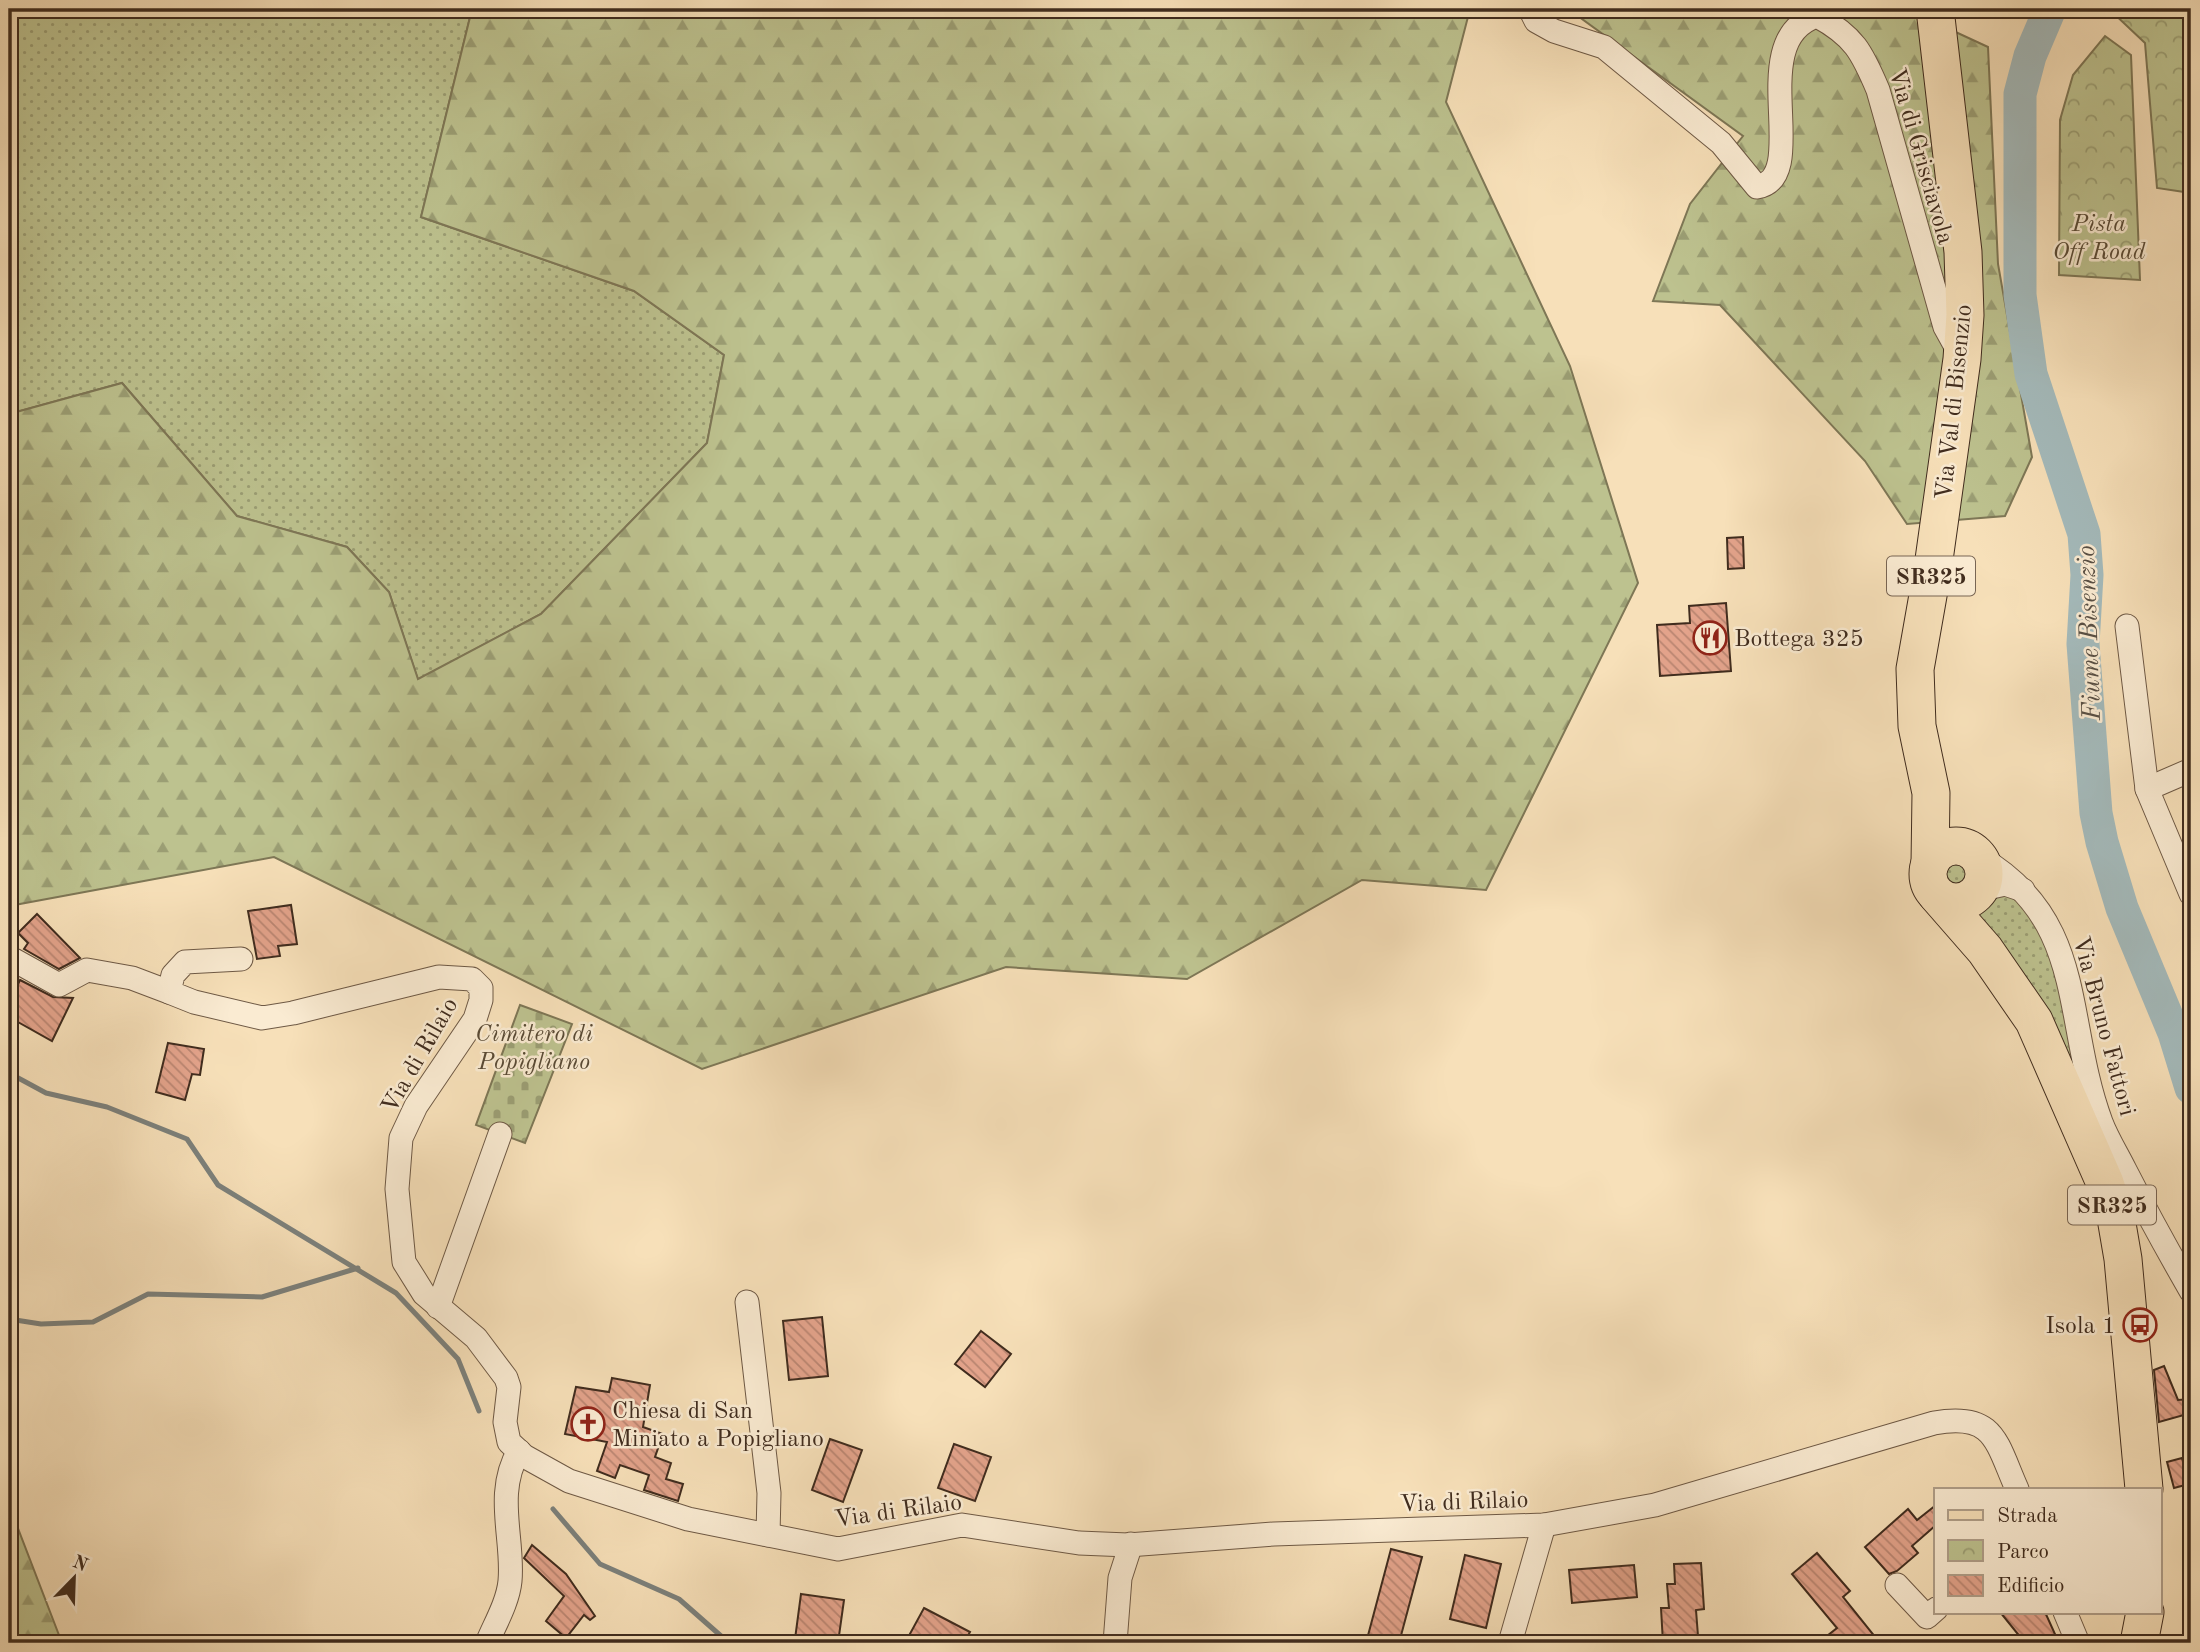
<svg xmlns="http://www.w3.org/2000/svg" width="2200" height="1652" font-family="'Old Standard TT',serif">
<defs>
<pattern id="grass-dots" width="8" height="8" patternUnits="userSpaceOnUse" patternTransform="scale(1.75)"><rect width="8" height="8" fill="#bdc28f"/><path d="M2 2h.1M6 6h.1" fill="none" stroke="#9b9e74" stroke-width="1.8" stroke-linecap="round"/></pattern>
<pattern id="forest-firs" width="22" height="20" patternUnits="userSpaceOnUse" patternTransform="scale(1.75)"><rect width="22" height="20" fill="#bdc28f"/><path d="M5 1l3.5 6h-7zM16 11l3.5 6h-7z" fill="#9b9e74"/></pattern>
<pattern id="cemetery-stones" width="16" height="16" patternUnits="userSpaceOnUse" patternTransform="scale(1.75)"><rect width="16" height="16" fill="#bdc28f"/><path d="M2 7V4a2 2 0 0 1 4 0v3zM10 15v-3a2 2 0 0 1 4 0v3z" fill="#9b9e74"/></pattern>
<pattern id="park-crowns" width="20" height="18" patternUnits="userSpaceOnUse" patternTransform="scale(1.75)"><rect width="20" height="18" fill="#bdc28f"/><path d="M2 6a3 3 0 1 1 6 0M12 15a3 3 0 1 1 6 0" fill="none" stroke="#9b9e74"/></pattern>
<pattern id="building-back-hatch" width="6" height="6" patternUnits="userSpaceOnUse" patternTransform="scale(1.75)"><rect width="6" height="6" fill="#e3a38b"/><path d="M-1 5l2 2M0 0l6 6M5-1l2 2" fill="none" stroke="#b98571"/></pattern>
</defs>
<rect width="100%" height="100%" fill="#f7e0b9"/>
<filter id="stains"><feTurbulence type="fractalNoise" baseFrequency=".00286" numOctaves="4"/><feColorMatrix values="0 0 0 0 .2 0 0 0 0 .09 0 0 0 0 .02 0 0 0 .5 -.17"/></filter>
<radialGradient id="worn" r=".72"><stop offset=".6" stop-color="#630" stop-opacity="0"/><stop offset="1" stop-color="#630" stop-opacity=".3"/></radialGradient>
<g fill="url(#grass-dots)" stroke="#7e7756" stroke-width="2">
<polygon points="9,9 472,9 421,217 634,291 724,355 707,443 541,614 418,680 389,592 347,547 237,516 122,383 9,414"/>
<path d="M 1955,848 C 1995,854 1988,901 1948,899 L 1933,860 L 1943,851 Z"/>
<polygon points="1995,887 2037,913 2099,1124 1974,911 1976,896"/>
</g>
<g fill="url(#forest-firs)" stroke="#7e7756" stroke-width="2">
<polygon points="472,9 1470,9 1446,102 1570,366 1638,583 1486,890 1362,880 1187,979 1006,967 702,1069 274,857 9,906 9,414 122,383 237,516 347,547 389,592 418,679 541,614 707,443 724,355 634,291 421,217"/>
<polygon points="1558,9 1906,9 1988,47 1998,264 2032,457 2005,516 1907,524 1865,461 1720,305 1653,301 1690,204 1743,136 1575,14"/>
<polygon points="9,1505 62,1643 9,1643"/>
</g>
<polygon fill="url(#cemetery-stones)" stroke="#7e7756" stroke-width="2" points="520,1005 572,1024 525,1143 476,1125"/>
<g fill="url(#park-crowns)" stroke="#7e7756" stroke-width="2">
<polygon points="2191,9 2191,193 2157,188 2145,43 2110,10"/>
<polygon points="2105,36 2131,55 2140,280 2059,275 2060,120 2073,75"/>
</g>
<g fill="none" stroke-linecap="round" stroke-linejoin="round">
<g stroke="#7c817c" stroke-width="5">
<polyline points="9,1073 46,1093 107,1107 187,1139 218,1185 396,1293 458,1359 479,1411"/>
<polyline points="9,1319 41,1324 93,1322 148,1294 262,1297 358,1268"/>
<polyline points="553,1509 600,1564 679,1599 729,1643"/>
</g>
<polyline stroke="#a4babb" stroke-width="33" points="2050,9 2030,56 2020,94 2020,295 2031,374 2084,534 2087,575 2083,644 2096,813 2102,842 2122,908 2174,1033 2191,1088"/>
</g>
<g fill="url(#building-back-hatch)" stroke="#402c1e" stroke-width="2">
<polygon points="1743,537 1744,568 1728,569 1727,538"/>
<polygon points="1726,603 1731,671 1660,676 1657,625 1690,623 1689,606"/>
<polygon points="291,905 297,944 278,946 280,956 257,959 248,911"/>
<polygon points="37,914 80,958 59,969 24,949 28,943 18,933"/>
<polygon points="20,980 53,997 73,998 52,1041 9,1017 9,1003"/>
<polygon points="168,1043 204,1049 200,1075 192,1074 185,1100 156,1092"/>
<polygon points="822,1317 828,1376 789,1380 783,1321"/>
<polygon points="981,1331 1011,1354 985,1387 955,1364"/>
<polygon points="2164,1366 2178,1400 2191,1399 2191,1413 2159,1422 2154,1370"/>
<polygon points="612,1378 650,1385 643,1427 663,1434 655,1457 671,1463 666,1479 683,1484 678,1501 644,1490 649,1475 620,1465 615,1478 597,1471 607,1442 565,1434 576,1387 609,1392"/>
<polygon points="830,1439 862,1450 843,1502 812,1490"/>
<polygon points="954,1444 991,1457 975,1501 938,1488"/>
<polygon points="2182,1458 2189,1484 2174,1488 2167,1462"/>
<polygon points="1936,1505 1936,1525 1912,1546 1918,1553 1897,1571 1889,1574 1865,1547 1908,1509 1917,1520"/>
<polygon points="532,1545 566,1574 595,1616 590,1620 584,1615 566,1638 546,1621 564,1596 524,1558"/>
<polygon points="1391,1549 1422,1557 1399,1643 1366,1643"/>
<polygon points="1817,1553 1850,1591 1843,1597 1880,1643 1818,1643 1837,1628 1792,1574"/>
<polygon points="1465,1555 1501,1564 1486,1628 1450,1619"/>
<polygon points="1701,1563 1704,1609 1696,1610 1698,1636 1690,1636 1691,1643 1663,1643 1661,1608 1669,1608 1667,1584 1675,1584 1674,1564"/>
<polygon points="1634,1565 1637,1597 1572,1603 1569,1570"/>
<polygon points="801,1594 844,1600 838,1643 795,1639"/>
<polygon points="924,1608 970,1632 964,1643 905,1643"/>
<polygon points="2000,1612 2045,1612 2059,1643 2025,1643"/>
</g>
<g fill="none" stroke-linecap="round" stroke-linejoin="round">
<defs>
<g id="street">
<path d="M 1530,9 L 1536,21 L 1554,31 L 1604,47 L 1721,143 L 1757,187 C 1814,177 1742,39 1817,16 C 1854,36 1862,52 1878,90 L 1945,327 L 1961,356"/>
<polyline points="2127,626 2147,789 2191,894"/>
<polyline points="2147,789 2191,770"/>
<path d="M 1979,857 C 2088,920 2063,1020 2101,1122 C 2107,1138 2117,1154 2125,1170 C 2146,1211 2168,1251 2191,1291"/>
<polyline points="1978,890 2005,884 2023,890"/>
<path d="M 241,959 L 185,962 L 173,975 L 169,992 L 194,1002 L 262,1018 L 293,1013 L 439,977 L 472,979 L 481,988 L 481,1000 L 475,1019 L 416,1106 L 401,1138 L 397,1189 L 404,1262 L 424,1294 L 476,1338 L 506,1378 L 509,1387 L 505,1422 L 509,1442 L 524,1456 L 569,1481 L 688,1519 L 838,1549 L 962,1525 L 1079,1543 L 1128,1545 L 1274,1534 L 1544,1525 L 1655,1505 L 1934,1423 C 1995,1412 1996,1442 2017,1489"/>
<polyline points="14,960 59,985 87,970 132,978 169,992"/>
<polyline points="747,1302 769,1493 768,1535"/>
<polyline points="438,1307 500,1134"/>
<polyline points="1897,1585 1927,1617 1936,1609"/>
<polyline points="2065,1612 2078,1643"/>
<path d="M 487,1643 C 495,1624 508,1602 510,1581 C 514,1539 494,1493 519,1451"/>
<polyline points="1115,1643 1120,1578 1131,1544"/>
<polyline points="1510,1643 1544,1525"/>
</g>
<g id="primary">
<circle cx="1956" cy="874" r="28"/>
<polyline points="1930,864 1931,793 1917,726 1915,669 1933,567 1962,359 1965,315 1963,252 1935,9"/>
<polyline points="1937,895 1985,950 2034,1021 2105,1183 2116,1218 2123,1259 2144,1489"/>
<polyline points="2139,1643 2145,1612"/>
</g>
</defs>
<use href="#street" stroke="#6e5945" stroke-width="25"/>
<use href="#primary" stroke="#402c1e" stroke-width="39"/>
<use href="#street" stroke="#faebd2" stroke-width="23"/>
<use href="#primary" stroke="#f7e0b9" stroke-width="37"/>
</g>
<defs>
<symbol id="restaurant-ring" viewBox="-11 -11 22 22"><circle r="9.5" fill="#faebd2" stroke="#8f2418" stroke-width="1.5"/><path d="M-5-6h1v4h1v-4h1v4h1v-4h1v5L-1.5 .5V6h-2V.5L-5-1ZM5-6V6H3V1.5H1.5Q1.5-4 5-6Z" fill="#8f2418"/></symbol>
<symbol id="bus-ring" viewBox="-11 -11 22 22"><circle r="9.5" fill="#faebd2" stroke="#8f2418" stroke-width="1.5"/><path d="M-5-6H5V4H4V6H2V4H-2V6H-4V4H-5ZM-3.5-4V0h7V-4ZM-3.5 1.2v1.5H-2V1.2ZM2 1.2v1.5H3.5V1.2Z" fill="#8f2418"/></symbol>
<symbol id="church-ring" viewBox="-11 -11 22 22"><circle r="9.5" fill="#faebd2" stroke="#8f2418" stroke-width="1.5"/><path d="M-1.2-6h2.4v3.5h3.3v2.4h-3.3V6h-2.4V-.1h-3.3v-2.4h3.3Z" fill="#8f2418"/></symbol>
</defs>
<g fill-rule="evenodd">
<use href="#restaurant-ring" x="1691" y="619" width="38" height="38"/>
<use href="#bus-ring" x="2121" y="1306" width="38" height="38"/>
<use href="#church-ring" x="569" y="1405" width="38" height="38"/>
</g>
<g text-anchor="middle" stroke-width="5" stroke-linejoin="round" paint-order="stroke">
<g fill="#faebd2" stroke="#786554" stroke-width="2">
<rect x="1887" y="556.5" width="88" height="39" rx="5"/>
<rect x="2068" y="1185.5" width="88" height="39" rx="5"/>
</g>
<g font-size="23" font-weight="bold" fill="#402c1e">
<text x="1931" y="584">SR325</text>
<text x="2112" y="1213">SR325</text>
</g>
<g font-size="24" fill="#402c1e" stroke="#faebd2">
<text transform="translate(1922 156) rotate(74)" y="8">Via di Grisciavola</text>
<text transform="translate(1953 402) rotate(-84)" y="8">Via Val di Bisenzio</text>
<text transform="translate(2105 1026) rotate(75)" y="8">Via Bruno Fattori</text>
<text transform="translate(419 1055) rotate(-60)" y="8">Via di Rilaio</text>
<text transform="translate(1464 1501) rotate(-2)" y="8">Via di Rilaio</text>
<text transform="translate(898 1510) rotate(-8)" y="8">Via di Rilaio</text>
</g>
<g font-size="24" font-style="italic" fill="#594a35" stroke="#faebd2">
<text x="2099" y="231">Pista<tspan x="2099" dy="28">Off Road</tspan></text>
<text x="534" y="1041">Cimitero di<tspan x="534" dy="28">Popigliano</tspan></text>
</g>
<g font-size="24" fill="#402c1e" stroke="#faebd2" text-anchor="start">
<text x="1734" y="646">Bottega 325</text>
<text x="2116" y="1333" text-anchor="end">Isola 1</text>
<text x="612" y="1418">Chiesa di San<tspan x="612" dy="28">Miniato a Popigliano</tspan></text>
</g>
<g font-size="26" font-style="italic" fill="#595045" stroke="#faebd2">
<text transform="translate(2088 633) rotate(-92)" y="9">Fiume Bisenzio</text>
</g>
</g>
<rect width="2200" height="1652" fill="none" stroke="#f7e0b9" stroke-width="35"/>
<rect x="10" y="10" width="2179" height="1631" fill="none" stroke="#402c1e" stroke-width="3.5"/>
<rect x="18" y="18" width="2165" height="1617" fill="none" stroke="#402c1e" stroke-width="2"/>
<rect x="1934" y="1488" width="228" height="126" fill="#faebd2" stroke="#b09f8a" stroke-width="2"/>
<rect x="1948" y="1510" width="35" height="10" fill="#f7e0b9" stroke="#b09f8a" stroke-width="2"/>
<text x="1997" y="1522" font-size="21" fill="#402c1e">Strada</text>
<rect x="1948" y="1540" width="35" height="21" fill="url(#park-crowns)" stroke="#b09f8a" stroke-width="2"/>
<text x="1997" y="1558" font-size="21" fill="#402c1e">Parco</text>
<rect x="1948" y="1575" width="35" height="21" fill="url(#building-back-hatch)" stroke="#b09f8a" stroke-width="2"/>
<text x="1997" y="1592" font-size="21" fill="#402c1e">Edificio</text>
<g transform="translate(74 1578) rotate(23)" stroke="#faebd2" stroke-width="5" paint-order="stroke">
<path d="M0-5L12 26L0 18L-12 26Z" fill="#402c1e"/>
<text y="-10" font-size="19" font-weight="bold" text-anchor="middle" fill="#402c1e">N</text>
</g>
<rect width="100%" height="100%" filter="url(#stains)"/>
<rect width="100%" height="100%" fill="url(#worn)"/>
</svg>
